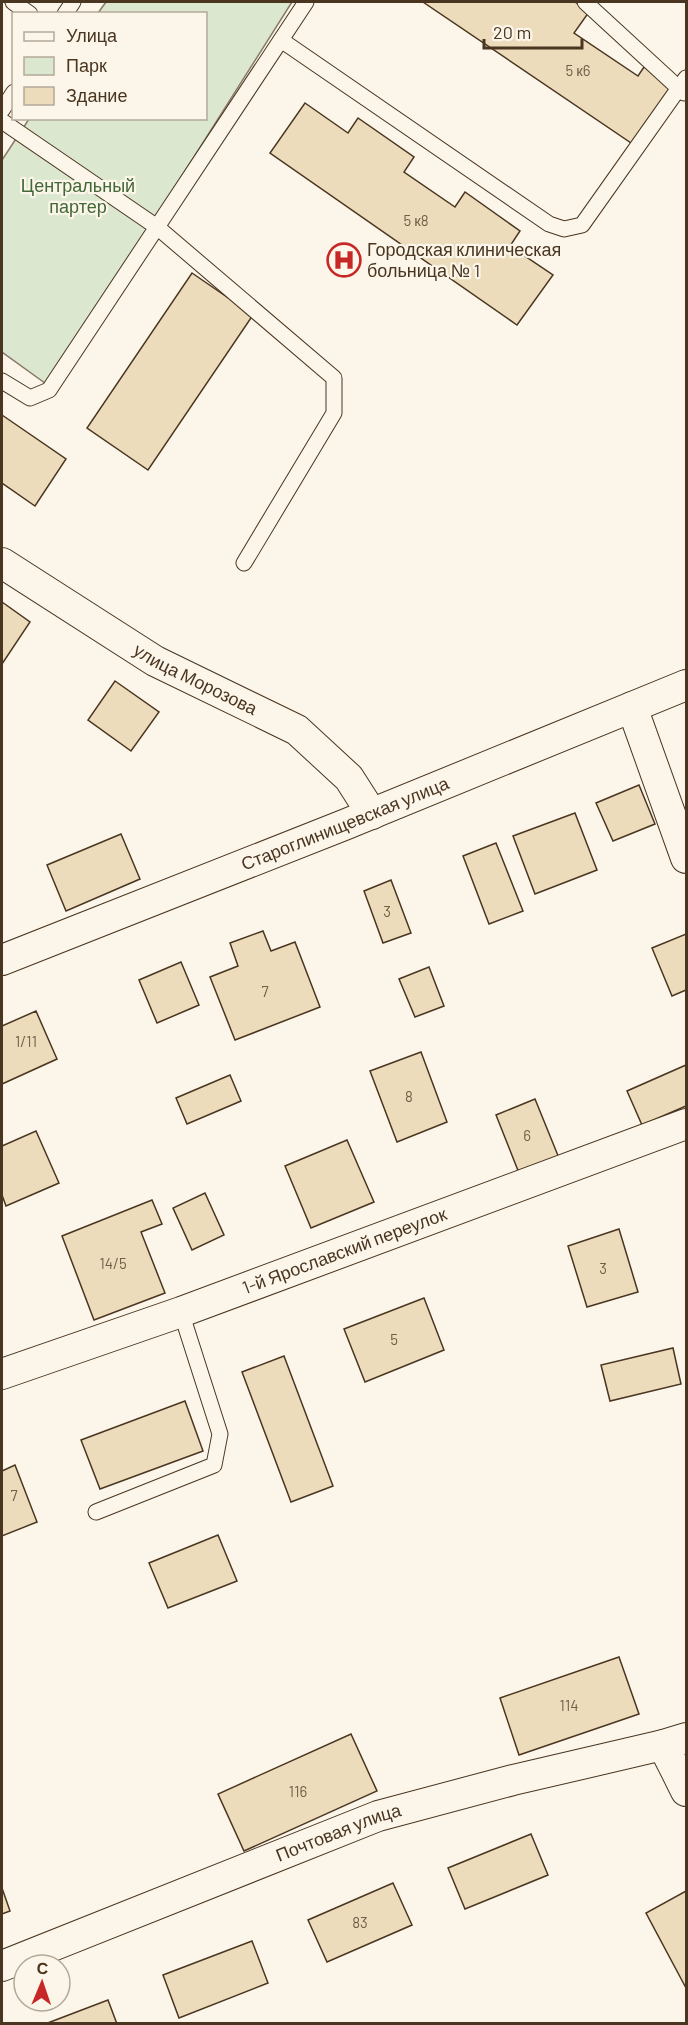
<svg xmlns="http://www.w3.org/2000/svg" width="688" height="2025" font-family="Barlow,sans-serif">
<rect width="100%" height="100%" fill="#fbf6e9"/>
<polygon fill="#dce7d0" stroke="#887966" stroke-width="1.5" points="106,2 292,2 49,386 2,352 2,160 29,119 206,118 206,14 98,13"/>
<g fill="#ecdcbc" stroke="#4a3520" stroke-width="1.5">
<polygon points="423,2 575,2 589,12 574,33 638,76 644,67 679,91 640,149"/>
<polygon points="305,103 348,133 358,118 414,157 404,172 455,207 465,192 520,231 510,246 553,275 517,325 270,153"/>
<polygon points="192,273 253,315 148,470 87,428"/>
<polygon points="2,415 66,459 35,506 2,483"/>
<polygon points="2,602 30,622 2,664"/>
<polygon points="115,681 159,712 131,751 88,720"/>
<polygon points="639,785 655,824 613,841 596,803"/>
<polygon points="575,813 597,870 535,894 513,836"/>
<polygon points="121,834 140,879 66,911 47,865"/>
<polygon points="496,843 523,911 489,924 463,856"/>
<polygon points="391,880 411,933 383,943 364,891"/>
<polygon points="263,931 271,951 295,942 320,1007 235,1040 210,977 238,966 230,943"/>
<polygon points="686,934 686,990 672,996 652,948"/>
<polygon points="181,962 199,1005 157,1023 139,980"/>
<polygon points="429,967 444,1006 415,1017 399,979"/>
<polygon points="36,1011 57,1059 2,1084 2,1026"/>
<polygon points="421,1052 447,1122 397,1142 370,1071"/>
<polygon points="686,1065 686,1106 642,1125 627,1091"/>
<polygon points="230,1075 241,1101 187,1124 176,1098"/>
<polygon points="535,1099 559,1158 519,1173 496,1115"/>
<polygon points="36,1131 59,1183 6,1206 2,1195 2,1146"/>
<polygon points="347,1140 374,1202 311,1228 285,1166"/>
<polygon points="205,1193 224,1235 192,1250 173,1208"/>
<polygon points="152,1200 162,1224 141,1232 165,1293 94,1320 62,1236"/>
<polygon points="619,1229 638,1292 587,1307 568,1246"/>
<polygon points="424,1298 444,1350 365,1382 344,1329"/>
<polygon points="673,1348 681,1384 610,1401 601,1365"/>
<polygon points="284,1356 333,1486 291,1502 242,1372"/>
<polygon points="185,1401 203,1451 100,1489 81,1440"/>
<polygon points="15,1465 37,1522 2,1536 2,1471"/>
<polygon points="218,1535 237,1581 168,1608 149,1563"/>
<polygon points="619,1657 639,1714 519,1755 500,1698"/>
<polygon points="351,1734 377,1791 244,1851 218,1794"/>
<polygon points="531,1834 548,1875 465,1909 448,1868"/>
<polygon points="393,1883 412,1925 327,1962 308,1920"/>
<polygon points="2,1888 10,1911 2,1914"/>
<polygon points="686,1891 686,1988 646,1913"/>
<polygon points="252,1941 268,1983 179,2018 163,1975"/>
<polygon points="108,2000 117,2024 45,2024"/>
</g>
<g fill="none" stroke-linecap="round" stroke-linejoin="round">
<defs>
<g id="lane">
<polyline points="13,2 30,14"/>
<polyline points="585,2 684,93"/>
<polyline points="65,14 73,2"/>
<polyline points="281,40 549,224 564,229 582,225 686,78"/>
<polyline points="2,110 14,92"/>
<polyline points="2,121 157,227 49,390 30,398 2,381"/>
<polyline points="244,563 334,413 334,378 157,227 306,2"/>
<polyline points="96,1512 214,1465 220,1434 181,1312"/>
</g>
<g id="street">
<path id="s1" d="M 2,563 L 155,661 L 297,730 L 349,778 L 372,814"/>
<polyline points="632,707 686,858"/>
<path id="s2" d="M 2,960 L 344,825 L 686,685"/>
<path id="s3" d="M 2,1374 L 181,1312 L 686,1124"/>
<polyline points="663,1745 686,1791"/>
<path id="s4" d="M 2,1966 L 378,1816 L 513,1780 L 663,1745 L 686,1738"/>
</g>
</defs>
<use href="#lane" stroke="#4a3520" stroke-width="17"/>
<use href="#street" stroke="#4a3520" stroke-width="32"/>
<use href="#lane" stroke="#fbf6e9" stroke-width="15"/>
<use href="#street" stroke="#fbf6e9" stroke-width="30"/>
</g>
<defs>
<symbol id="hospital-ring" viewBox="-11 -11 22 22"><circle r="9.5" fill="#fbf6e9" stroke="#c62828" stroke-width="1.5"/><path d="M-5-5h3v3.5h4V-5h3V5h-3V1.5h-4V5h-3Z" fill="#c62828"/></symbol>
</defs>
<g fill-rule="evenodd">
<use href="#hospital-ring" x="325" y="241" width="38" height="38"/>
</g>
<g text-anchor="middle" stroke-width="4.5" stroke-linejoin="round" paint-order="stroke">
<g font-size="15" fill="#725f47">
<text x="578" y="76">5 к6</text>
<text x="416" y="226">5 к8</text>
<text x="387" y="917">3</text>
<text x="265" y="997">7</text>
<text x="26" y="1047">1/11</text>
<text x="409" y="1102">8</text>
<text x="527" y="1141">6</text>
<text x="113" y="1269">14/5</text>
<text x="603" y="1274">3</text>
<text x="394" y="1345">5</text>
<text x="14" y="1501">7</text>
<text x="569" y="1711">114</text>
<text x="298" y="1797">116</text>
<text x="360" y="1928">83</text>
</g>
<g font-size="18" fill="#436837" stroke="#fbf6e9">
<text x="78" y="192">Центральный<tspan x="78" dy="21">партер</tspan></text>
</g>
<g font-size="18" fill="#4a3520" stroke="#fbf6e9" text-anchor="start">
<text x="367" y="256">Городская клиническая<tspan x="367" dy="21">больница № 1</tspan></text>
</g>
<g font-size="18" fill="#4a3520" stroke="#fbf6e9">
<text dy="6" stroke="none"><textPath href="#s1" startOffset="226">улица Морозова</textPath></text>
<text dy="6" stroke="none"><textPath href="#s2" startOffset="369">Староглинищевская улица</textPath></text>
<text dy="6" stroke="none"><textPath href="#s3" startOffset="364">1-й Ярославский переулок</textPath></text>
<text dy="6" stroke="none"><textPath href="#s4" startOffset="362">Почтовая улица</textPath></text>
</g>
</g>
<rect width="688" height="2025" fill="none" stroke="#4a3520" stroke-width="6"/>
<rect x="12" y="12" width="195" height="108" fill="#fbf6e9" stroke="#b4a999" stroke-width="1.5"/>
<rect x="24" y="32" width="30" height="9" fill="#fbf6e9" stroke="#b4a999" stroke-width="1.5"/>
<text x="66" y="42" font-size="18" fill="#4a3520">Улица</text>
<rect x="24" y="57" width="30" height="18" fill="#dce7d0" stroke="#b4a999" stroke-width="1.5"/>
<text x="66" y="72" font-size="18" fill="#4a3520">Парк</text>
<rect x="24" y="87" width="30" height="18" fill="#ecdcbc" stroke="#b4a999" stroke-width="1.5"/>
<text x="66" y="102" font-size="18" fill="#4a3520">Здание</text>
<g transform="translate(42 1983) rotate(2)"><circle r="28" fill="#fbf6e9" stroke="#b4a999" stroke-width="1.5"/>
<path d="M0-4.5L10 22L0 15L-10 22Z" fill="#c62828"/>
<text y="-9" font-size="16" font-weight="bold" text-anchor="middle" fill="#4a3520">С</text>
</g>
<path d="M484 39v9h98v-9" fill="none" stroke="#4a3520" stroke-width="3"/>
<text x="493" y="39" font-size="18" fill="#4a3520" stroke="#fbf6e9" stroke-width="4.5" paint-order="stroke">20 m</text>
</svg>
